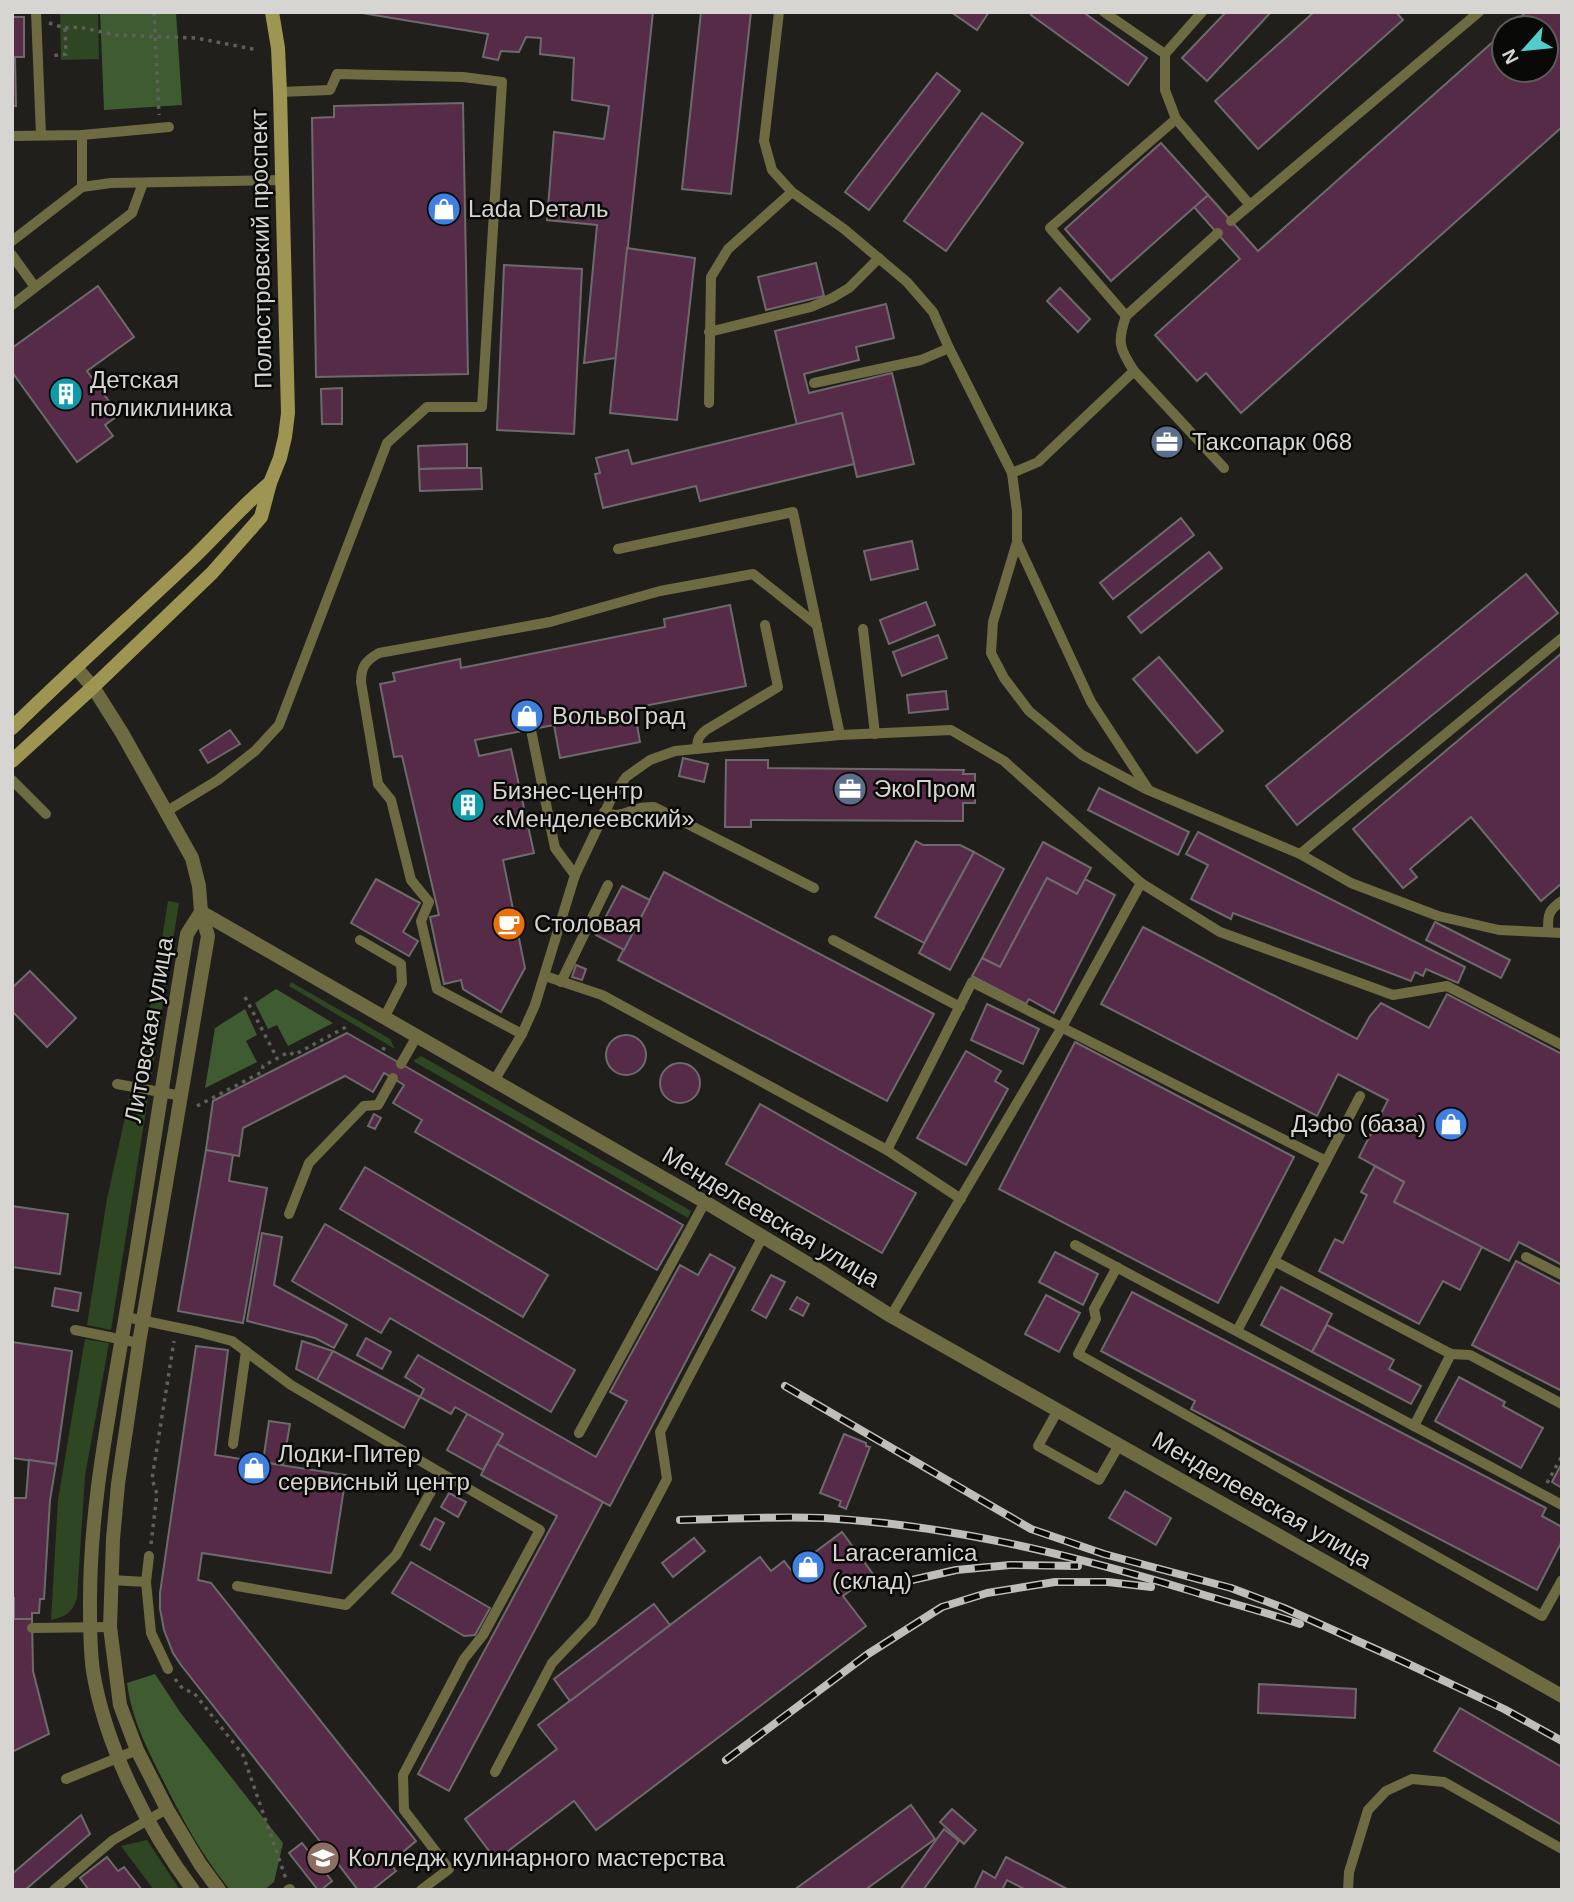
<svg xmlns="http://www.w3.org/2000/svg" width="1574" height="1902" font-family="Arial,sans-serif">
<rect width="100%" height="100%" fill="#201f1b"/>
<g fill="#2e4622">
<polygon points="60,12 98,12 99,59 61,60"/>
<polygon points="168,901 179,903 151,1078 136,1072 155,982"/>
<polygon points="291,982 390,1039 395,1049 289,986"/>
<polygon points="421,1056 691,1211 688,1218 413,1061"/>
<polygon points="148,1098 111,1330 87,1325 107,1199 129,1099"/>
<path d="M 85,1339 L 109,1343 L 85,1476 L 77,1598 C 73,1612 65,1617 51,1620 L 58,1500 Z"/>
<polygon points="147,1840 180,1890 154,1890 121,1846"/>
</g>
<g fill="#3f5b32">
<polygon points="100,12 176,12 182,105 104,110"/>
<polygon points="276,989 333,1023 288,1046 277,1025 268,1029 255,1003"/>
<polygon points="245,1009 257,1035 246,1041 257,1062 205,1088 215,1028"/>
<path d="M 155,1674 L 180,1712 L 283,1843 L 274,1882 L 264,1890 L 230,1890 C 202,1855 185,1824 165,1784 C 148,1750 132,1721 127,1683 Z"/>
</g>
<g fill="#552b47" stroke="#6e6a6c" stroke-width="2">
<polygon points="356,12 653,12 616,358 584,363 597,225 547,220 554,132 604,139 609,106 572,100 574,58 540,54 541,38 526,37 519,52 501,51 498,60 483,57 488,34"/>
<polygon points="701,12 751,12 731,194 682,189"/>
<polygon points="951,12 989,12 977,30"/>
<polygon points="1033,12 1083,12 1147,58 1128,85 1031,15"/>
<polygon points="1226,12 1271,12 1207,81 1182,58"/>
<polygon points="1314,12 1396,12 1403,20 1258,149 1215,101"/>
<polygon points="1526,12 1562,12 1562,127 1241,413 1206,373 1197,381 1155,335 1240,259 1194,207 1208,195 1258,251 1504,32 1504,70 1546,70 1546,28 1508,28"/>
<polygon points="12,17 24,17 24,57 15,57 16,106 12,106"/>
<polygon points="937,73 960,91 869,210 845,192"/>
<polygon points="463,103 468,374 316,377 312,118 334,117 334,106"/>
<polygon points="982,113 1023,143 946,251 904,221"/>
<polygon points="1161,143 1208,195 1111,281 1065,229"/>
<polygon points="627,248 695,258 677,420 610,413"/>
<polygon points="816,263 824,296 766,310 758,277"/>
<polygon points="504,265 582,269 574,434 497,430"/>
<polygon points="98,286 134,337 87,371 119,415 105,425 113,436 77,462 12,372 12,348"/>
<polygon points="1060,288 1090,319 1078,332 1047,301"/>
<polygon points="886,304 894,338 856,347 859,360 804,374 809,393 892,373 914,464 857,477 842,413 797,425 775,331"/>
<polygon points="342,388 342,424 322,424 321,389"/>
<polygon points="842,413 854,464 700,501 696,486 603,508 595,474 600,473 596,458 628,450 632,464"/>
<polygon points="467,444 467,468 419,469 418,446"/>
<polygon points="467,468 481,468 482,489 420,491 419,469"/>
<polygon points="1181,518 1194,535 1113,599 1100,583"/>
<polygon points="912,541 918,569 871,580 864,551"/>
<polygon points="1209,552 1222,568 1141,633 1128,617"/>
<polygon points="1526,574 1558,613 1297,825 1266,786"/>
<polygon points="926,602 935,625 889,644 880,620"/>
<polygon points="730,605 746,686 634,708 640,742 560,758 554,725 475,740 479,756 511,749 534,853 503,860 525,968 501,1012 463,989 461,980 444,984 430,917 439,915 402,756 394,757 380,684 395,681 393,673 460,659 461,668 665,627 664,619"/>
<polygon points="938,635 947,658 902,676 893,652"/>
<polygon points="1562,653 1562,883 1541,901 1471,817 1410,869 1417,877 1403,888 1353,829"/>
<polygon points="1159,657 1223,731 1197,753 1133,679"/>
<polygon points="946,691 948,709 909,713 907,695"/>
<polygon points="230,730 240,744 208,763 200,750"/>
<polygon points="683,758 708,764 704,782 679,776"/>
<polygon points="726,760 768,760 768,768 964,770 963,774 975,774 975,803 963,803 963,821 751,820 751,827 725,827"/>
<polygon points="1099,788 1189,832 1178,855 1088,810"/>
<polygon points="1198,832 1465,967 1458,983 1426,969 1423,976 1415,972 1411,981 1233,913 1231,919 1191,899 1208,865 1186,854"/>
<polygon points="916,841 923,845 960,845 974,852 924,943 875,917"/>
<polygon points="1043,842 1091,868 1077,894 1047,878 1000,967 982,958"/>
<polygon points="974,852 1004,869 950,970 919,953"/>
<polygon points="664,872 934,1014 887,1101 618,960"/>
<polygon points="1047,878 1077,894 1085,879 1115,895 1054,1013 1029,999 1026,1004 972,976 982,958 1000,967"/>
<polygon points="376,879 420,903 403,932 418,941 409,956 351,923"/>
<polygon points="622,886 650,900 624,950 596,935"/>
<polygon points="1435,922 1510,960 1501,978 1426,940"/>
<polygon points="1143,927 1357,1039 1370,1016 1381,1003 1429,1028 1447,994 1562,1054 1562,1265 1519,1242 1509,1261 1394,1202 1404,1182 1359,1157 1388,1100 1338,1074 1317,1116 1101,1004"/>
<polygon points="576,965 586,969 582,980 572,977"/>
<polygon points="30,971 76,1018 47,1047 12,1011 12,988"/>
<polygon points="987,1004 1039,1029 1023,1064 971,1040"/>
<polygon points="347,1033 683,1225 657,1270 415,1132 422,1120 393,1103 404,1085 384,1073 373,1092 345,1076 243,1128 239,1156 206,1150 213,1101"/>
<circle cx="626" cy="1055" r="20"/>
<polygon points="1075,1042 1294,1157 1218,1303 999,1189"/>
<polygon points="966,1051 1001,1071 995,1081 1008,1089 966,1165 917,1138"/>
<circle cx="680" cy="1083" r="20"/>
<polygon points="760,1104 916,1193 882,1253 726,1164"/>
<polygon points="374,1114 381,1118 375,1129 368,1126"/>
<polygon points="206,1150 233,1155 229,1181 267,1188 243,1323 178,1311"/>
<polygon points="1375,1166 1404,1182 1394,1202 1482,1247 1460,1290 1443,1281 1419,1324 1319,1271 1335,1239 1343,1243 1367,1195 1361,1192"/>
<polygon points="365,1167 548,1275 523,1317 340,1209"/>
<polygon points="12,1206 68,1214 60,1274 12,1267"/>
<polygon points="325,1224 575,1370 551,1412 390,1318 381,1333 292,1281"/>
<polygon points="262,1233 282,1237 274,1285 347,1325 334,1348 315,1338 247,1321"/>
<polygon points="1055,1252 1098,1274 1083,1305 1039,1282"/>
<polygon points="710,1254 735,1268 610,1506 497,1444 503,1434 455,1407 451,1414 420,1397 424,1389 405,1377 418,1355 596,1457 627,1401 610,1392 680,1265 698,1275"/>
<polygon points="1516,1261 1562,1285 1562,1391 1472,1345"/>
<polygon points="771,1275 785,1282 766,1318 752,1310"/>
<polygon points="1281,1287 1332,1314 1312,1352 1261,1325"/>
<polygon points="55,1288 81,1293 78,1311 52,1306"/>
<polygon points="1132,1292 1546,1508 1542,1516 1562,1527 1562,1541 1537,1590 1191,1409 1195,1401 1101,1351"/>
<polygon points="1046,1295 1080,1313 1059,1352 1025,1334"/>
<polygon points="797,1297 809,1304 803,1316 790,1309"/>
<polygon points="1327,1325 1394,1360 1389,1369 1421,1386 1411,1404 1312,1352"/>
<polygon points="366,1338 391,1352 382,1369 357,1355"/>
<polygon points="302,1341 333,1351 317,1380 296,1369"/>
<polygon points="12,1342 72,1351 56,1464 12,1458"/>
<polygon points="196,1346 228,1350 215,1455 346,1475 331,1573 202,1553 198,1580 211,1583 416,1841 390,1863 396,1871 372,1890 358,1890 332,1856 319,1866 314,1858 326,1849 181,1665 173,1653 164,1630 160,1609 160,1593"/>
<polygon points="333,1351 420,1397 404,1428 317,1380"/>
<polygon points="1459,1377 1505,1402 1503,1406 1543,1428 1521,1468 1435,1421"/>
<polygon points="467,1414 503,1434 483,1470 447,1450"/>
<polygon points="269,1421 290,1424 283,1465 263,1462"/>
<polygon points="844,1434 866,1443 866,1446 870,1447 846,1509 839,1506 841,1501 820,1493"/>
<polygon points="497,1444 603,1502 449,1791 418,1774 557,1516 481,1475"/>
<polygon points="29,1460 56,1464 50,1500 44,1599 40,1599 39,1613 32,1613 32,1619 14,1619 14,1598 12,1598 13,1498 26,1498"/>
<polygon points="1562,1463 1562,1488 1552,1482"/>
<polygon points="1125,1491 1171,1518 1156,1545 1109,1518"/>
<polygon points="449,1493 466,1502 458,1517 441,1507"/>
<polygon points="435,1518 444,1523 430,1550 421,1545"/>
<polygon points="842,1532 873,1574 843,1596 866,1626 596,1830 574,1801 496,1860 465,1819 557,1749 538,1725 760,1557 771,1571 784,1561 791,1570"/>
<polygon points="694,1538 705,1551 673,1577 662,1563"/>
<polygon points="411,1562 490,1608 475,1635 464,1636 392,1593"/>
<polygon points="654,1604 670,1625 570,1701 554,1679"/>
<polygon points="12,1619 32,1619 33,1671 49,1734 12,1752"/>
<polygon points="1259,1684 1356,1689 1355,1718 1258,1713"/>
<polygon points="1460,1708 1562,1767 1562,1825 1434,1751"/>
<polygon points="911,1805 935,1839 865,1890 794,1890"/>
<polygon points="952,1809 976,1830 964,1844 940,1822"/>
<polygon points="81,1815 90,1834 25,1890 12,1890 12,1874"/>
<polygon points="944,1829 959,1841 923,1890 900,1890"/>
<polygon points="302,1843 332,1881 321,1890 318,1890 289,1853"/>
<polygon points="107,1857 118,1871 124,1867 142,1890 89,1890 80,1878"/>
<polygon points="1006,1857 1069,1890 1026,1890 1007,1880 1002,1890 974,1890 983,1871 995,1878"/>
</g>
<g fill="none" stroke-linecap="round" stroke-linejoin="round">
<g stroke="#605f5b" stroke-width="3.5" stroke-dasharray="3.5 5" stroke-linecap="butt">
<polyline points="154,12 159,115"/>
<polyline points="49,23 65,28 66,54 51,56"/>
<polyline points="65,28 79,27 116,35 196,38 258,50"/>
<polyline points="245,997 277,1058"/>
<polyline points="382,1048 387,1050"/>
<polyline points="197,1106 262,1072 263,1066 289,1052 294,1055 346,1027"/>
<polyline points="1547,1483 1562,1456"/>
<polyline points="151,1544 157,1494 152,1479 174,1341"/>
<polyline points="175,1679 183,1689 194,1693 243,1755 286,1879"/>
</g>
<g stroke="#6e6a41" stroke-width="10">
<polyline points="36,12 41,135"/>
<polyline points="779,12 764,141 772,170 792,192 844,229 907,282 933,312 949,348 1012,473 1017,512 1017,542 993,622 991,653 1004,678 1029,711 1082,755 1148,790 1300,854 1562,638"/>
<polyline points="1104,12 1165,54 1202,12"/>
<polyline points="1165,54 1165,90 1176,119 1250,205"/>
<polyline points="82,135 82,187"/>
<polyline points="12,136 82,135 169,127"/>
<polyline points="1231,221 1479,12"/>
<path d="M 1218,233 L 1126,316 C 1117,342 1119,348 1134,371 L 1224,468"/>
<polyline points="12,241 82,187 111,183 282,180"/>
<polyline points="12,255 35,287"/>
<polyline points="12,305 132,213 143,183"/>
<polyline points="1126,316 1050,228 1176,119"/>
<polyline points="709,332 811,307 832,298 849,288 879,258"/>
<polyline points="814,383 921,360 949,348"/>
<polyline points="709,403 711,277 728,249 792,192"/>
<polyline points="1012,473 1038,462 1134,371"/>
<polyline points="1017,542 1091,702 1148,789"/>
<polyline points="618,549 793,512 840,735"/>
<polyline points="863,629 875,734"/>
<polyline points="531,730 555,848 575,875"/>
<path d="M 697,749 C 697,739 699,736 706,730 L 778,687 L 765,625"/>
<polyline points="12,780 46,814"/>
<polyline points="167,811 218,780 255,751 279,725 387,443 427,407 482,407 502,82 463,77 337,74 330,90 280,92"/>
<path d="M 604,812 C 619,819 626,811 641,808 C 643,807 652,807 654,807 L 814,888"/>
<polyline points="1300,854 1351,883 1438,916 1499,930 1562,933"/>
<path d="M 1548,932 C 1548,916 1547,911 1562,901"/>
<polyline points="360,940 401,964 402,983 384,1018"/>
<polyline points="833,940 960,1007"/>
<polyline points="545,976 602,995 887,1150 961,1199"/>
<polyline points="561,982 608,885"/>
<path d="M 522,1034 L 437,989 L 421,921 L 429,902 L 411,880 L 391,800 L 378,784 L 361,682 C 361,667 365,661 379,653 L 550,622 L 660,591 L 753,574 L 817,625"/>
<polyline points="401,1064 417,1036"/>
<polyline points="494,1081 522,1034 535,1005 575,875 612,797 626,777 650,760 675,751 840,735 951,730 1004,761 1141,883 1220,932 1393,995 1447,986 1562,1045"/>
<polyline points="117,1084 182,1096"/>
<polyline points="887,1150 972,982 1326,1161"/>
<polyline points="289,1214 309,1163 364,1106 378,1105 393,1078"/>
<polyline points="1075,1245 1562,1505"/>
<polyline points="1526,1257 1562,1275"/>
<polyline points="1274,1261 1360,1096"/>
<polyline points="1117,1267 1094,1309 1096,1319 1078,1354 1542,1616 1562,1580"/>
<polyline points="891,1316 1062,1027 1141,883"/>
<polyline points="126,1317 198,1332 232,1341 291,1385 441,1473 396,1555 346,1605 237,1586"/>
<polyline points="75,1330 139,1343"/>
<polyline points="1237,1331 1274,1261 1451,1354 1414,1426"/>
<polyline points="1451,1354 1470,1355 1562,1404"/>
<polyline points="1058,1410 1038,1446 1099,1480 1119,1445"/>
<polyline points="579,1433 705,1202"/>
<polyline points="233,1444 246,1351"/>
<polyline points="149,1556 146,1582 151,1633 168,1669"/>
<polyline points="111,1580 146,1582"/>
<polyline points="32,1628 110,1627"/>
<polyline points="495,1772 552,1663 592,1621 667,1479 660,1432 763,1236"/>
<polyline points="66,1779 137,1750"/>
<polyline points="54,1890 113,1840 167,1809"/>
<polyline points="288,1890 290,1889"/>
<polyline points="421,1890 449,1869 404,1810 403,1775 464,1659 483,1635 540,1530 441,1473"/>
<polyline points="1348,1890 1349,1872 1368,1810 1386,1791 1412,1779 1444,1782 1562,1849"/>
</g>
<polyline stroke="#6e6a41" stroke-width="14" points="201,912 705,1202 820,1271 891,1316 1562,1696"/>
<g stroke="#6e6a41" stroke-width="14">
<polyline points="76,668 93,687 122,733 192,858 199,886 201,912 208,936 139,1343 118,1484 113,1539 110,1627 120,1705 137,1750 167,1809 200,1864 219,1890"/>
<path d="M 193,1890 C 148,1830 105,1746 93,1671 C 90,1650 90,1629 90,1608 C 89,1511 109,1415 125,1320 C 147,1192 165,1063 187,934 L 201,912"/>
</g>
<g stroke="#9d9551" stroke-width="14">
<path d="M 12,728 C 71,670 133,615 193,558 C 219,533 242,506 270,483"/>
<polyline points="12,761 93,687 212,573 261,517 270,483 280,458 285,437 288,413 280,92 278,48 272,12"/>
</g>
<defs>
<g id="rail">
<polyline points="785,1386 1031,1529 1104,1554 1231,1588 1284,1608 1402,1661 1504,1709 1562,1741"/>
<path d="M 680,1520 C 728,1519 776,1516 824,1518 C 948,1525 1069,1554 1188,1590 C 1225,1602 1263,1611 1300,1624"/>
<polyline points="912,1580 956,1570 1010,1565 1078,1566"/>
<polyline points="726,1760 868,1654 942,1607 987,1593 1055,1582 1108,1582 1151,1587"/>
</g>
</defs>
<use href="#rail" stroke="#bfbeba" stroke-width="8"/>
<use href="#rail" stroke="#090907" stroke-width="5" stroke-dasharray="16" stroke-linecap="butt"/>
</g>
<defs>
<symbol id="shop-disc" viewBox="-11 -11 22 22"><circle r="9.5" fill="#3f7fe0" stroke="#090907"/><path d="M-5-2.5h2.3a2.7 3.5 0 0 1 5.4 0H5L5.5 6h-11ZM-1.5-2.5h3a1.5 2.3 0 0 0-3 0Z" fill="#fff"/></symbol>
<symbol id="building-disc" viewBox="-11 -11 22 22"><circle r="9.5" fill="#0f9aa8" stroke="#090907"/><path d="M-4-6H4V6H1V3H-1V6H-4ZM-2.5-4.3h1.7v1.8h-1.7ZM.8-4.3h1.7v1.8H.8ZM-2.5-1h1.7V.8h-1.7ZM.8-1h1.7V.8H.8Z" fill="#fff"/></symbol>
<symbol id="office-disc" viewBox="-11 -11 22 22"><circle r="9.5" fill="#5c6f8a" stroke="#090907"/><path d="M-6-3h4V-5.5h4V-3h4V5H-6ZM-1-4.5V-3h2v-1.5ZM-6 0V1H6V0Z" fill="#fff"/></symbol>
<symbol id="cafe-disc" viewBox="-11 -11 22 22"><circle r="9.5" fill="#e8710a" stroke="#090907"/><path d="M-5.5-4.5H6V0H3Q3 3.5 0 3.5H-2.5Q-5.5 3.5-5.5 0ZM3-3.2v2h1.7v-2ZM-6 4.5H4V6H-6Z" fill="#fff"/></symbol>
<symbol id="university-disc" viewBox="-11 -11 22 22"><circle r="9.5" fill="#8d6e63" stroke="#090907"/><path d="M0-5L7-2L0 1L-7-2ZM-4 1L0 2.5L4 1V4Q0 6-4 4Z" fill="#fff"/></symbol>
</defs>
<g fill-rule="evenodd">
<use href="#shop-disc" x="425" y="190" width="38" height="38"/>
<use href="#building-disc" x="47" y="375" width="38" height="38"/>
<use href="#office-disc" x="1148" y="423" width="38" height="38"/>
<use href="#shop-disc" x="508" y="697" width="38" height="38"/>
<use href="#office-disc" x="831" y="770" width="38" height="38"/>
<use href="#building-disc" x="449" y="786" width="38" height="38"/>
<use href="#cafe-disc" x="490" y="905" width="38" height="38"/>
<use href="#shop-disc" x="1432" y="1105" width="38" height="38"/>
<use href="#shop-disc" x="235" y="1449" width="38" height="38"/>
<use href="#shop-disc" x="789" y="1548" width="38" height="38"/>
<use href="#university-disc" x="304" y="1839" width="38" height="38"/>
</g>
<g text-anchor="middle" stroke-width="5" stroke-linejoin="round" paint-order="stroke">
<g font-size="24" fill="#d6d5d2" stroke="#090907" text-anchor="start">
<text x="468" y="217">Lada Dеталь</text>
<text x="90" y="388">Детская<tspan x="90" dy="28">поликлиника</tspan></text>
<text x="1192" y="450">Таксопарк 068</text>
<text x="552" y="724">ВольвоГрад</text>
<text x="874" y="797">ЭкоПром</text>
<text x="492" y="799">Бизнес-центр<tspan x="492" dy="28">«Менделеевский»</tspan></text>
<text x="534" y="932">Столовая</text>
<text x="1426" y="1132" text-anchor="end">Дэфо (база)</text>
<text x="278" y="1462">Лодки-Питер<tspan x="278" dy="28">сервисный центр</tspan></text>
<text x="832" y="1561">Laraceramica<tspan x="832" dy="28">(склад)</tspan></text>
<text x="348" y="1866">Колледж кулинарного мастерства</text>
</g>
<g font-size="24" fill="#d6d5d2" stroke="#090907">
<text transform="translate(261 249) rotate(-91)" y="8">Полюстровский проспект</text>
<text transform="translate(149 1030) rotate(-80)" y="8">Литовская улица</text>
<text transform="translate(771 1217) rotate(31)" y="8">Менделеевская улица</text>
<text transform="translate(1262 1500) rotate(30)" y="8">Менделеевская улица</text>
</g>
</g>
<rect width="1574" height="1902" fill="none" stroke="#d6d5d2" stroke-width="28"/>
<g transform="translate(1525 49) rotate(243)"><circle r="33" fill="#090907" stroke="#5b5b58" stroke-width="2"/>
<path d="M0-5L12 26L0 18L-12 26Z" fill="#52cdcc"/>
<text y="-10" font-size="19" font-weight="bold" text-anchor="middle" fill="#d6d5d2">N</text>
</g>
</svg>
